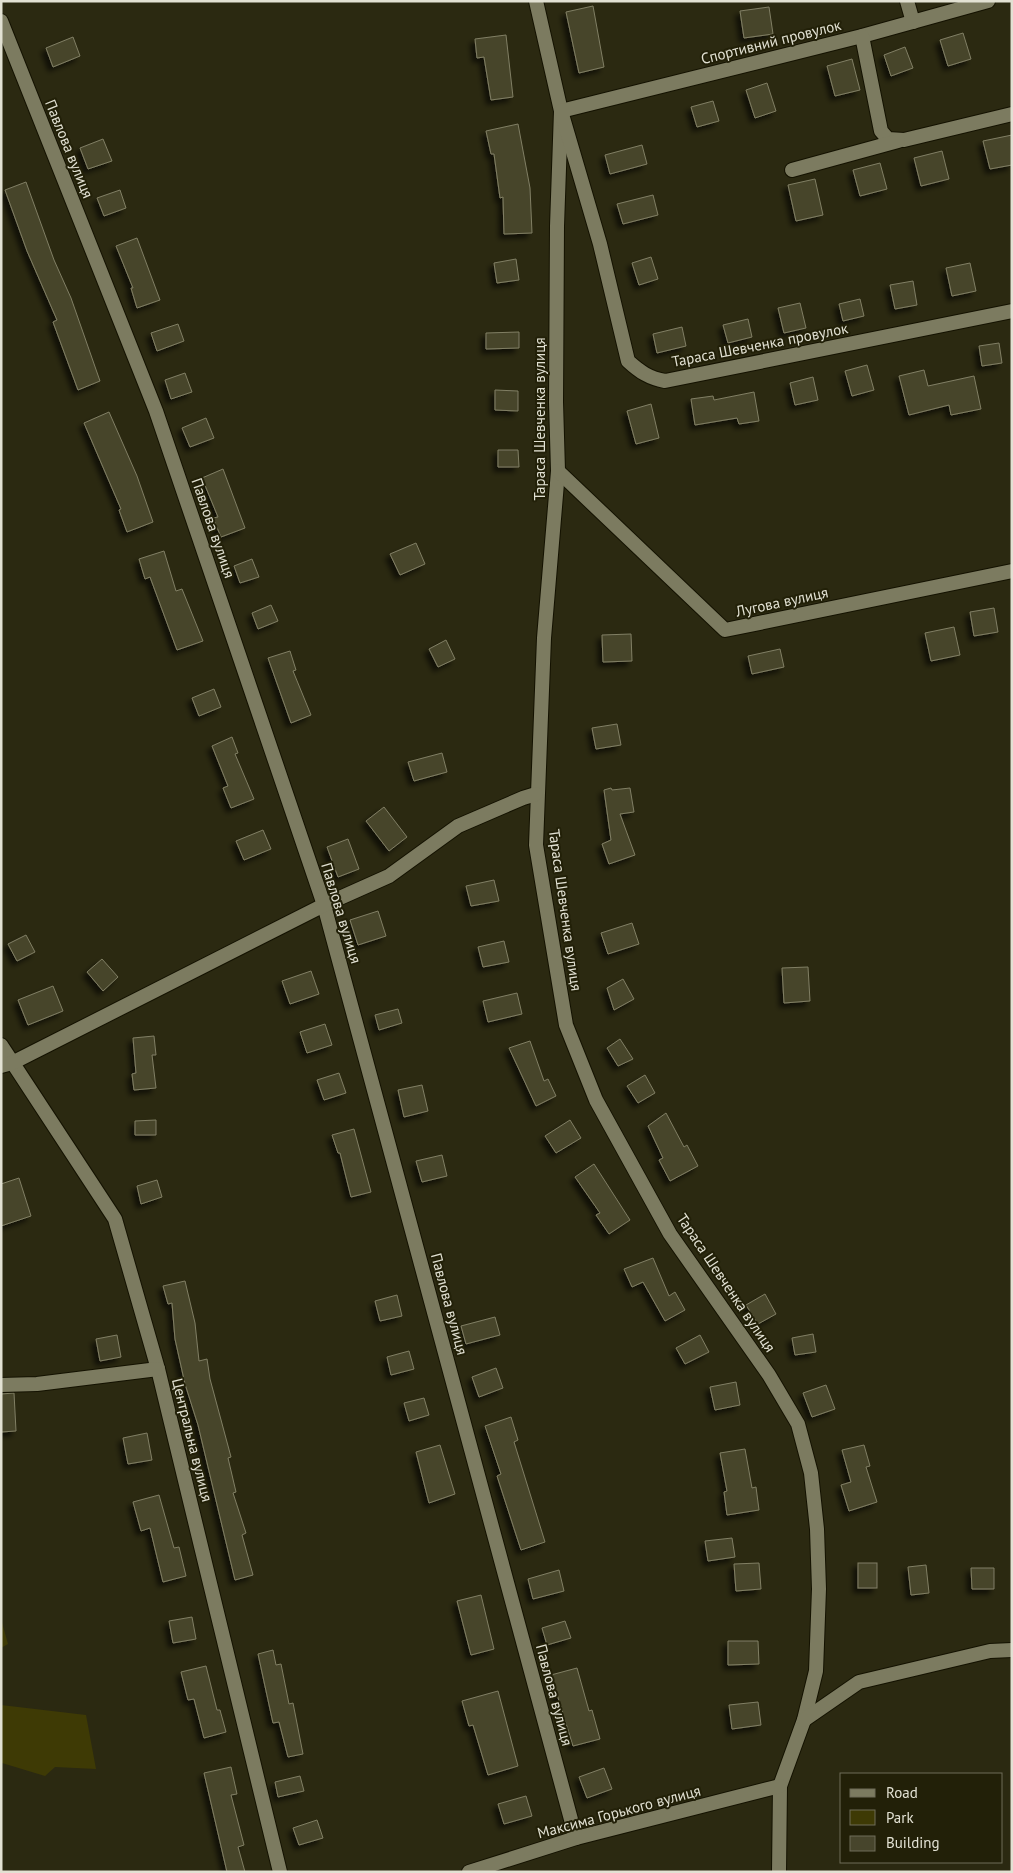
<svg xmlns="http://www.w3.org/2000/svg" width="1013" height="1873" font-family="'PT Sans',sans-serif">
<defs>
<filter id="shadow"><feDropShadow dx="-4.5" dy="4.5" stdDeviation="2.5" flood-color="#0009"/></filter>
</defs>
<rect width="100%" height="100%" fill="#2b2911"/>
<g fill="#3e3a05">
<polygon points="1,1619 8,1644 1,1648"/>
<polygon points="1,1705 86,1715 96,1769 55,1767 45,1776 2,1763"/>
</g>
<g fill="#47452c" stroke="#817f64" filter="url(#shadow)">
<polygon points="593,6 604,67 579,73 566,12"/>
<polygon points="769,7 773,34 744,38 740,11"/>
<polygon points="963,33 971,59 948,66 940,40"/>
<polygon points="506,35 513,97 491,100 484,57 477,58 475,39"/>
<polygon points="73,37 80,56 53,67 46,48"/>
<polygon points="905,47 913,68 891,76 884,55"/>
<polygon points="852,59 860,90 835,96 827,66"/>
<polygon points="767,83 776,111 755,118 746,90"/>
<polygon points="713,101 719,121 697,127 691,107"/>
<polygon points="518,124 530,188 532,233 504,234 503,197 500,198 494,154 491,154 486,131"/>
<polygon points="1012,135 1012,165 990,169 983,141"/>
<polygon points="103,139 112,161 88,169 80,148"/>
<polygon points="642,145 647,164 610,174 605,155"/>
<polygon points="942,151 949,179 921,186 914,158"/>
<polygon points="880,163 887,189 860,196 853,170"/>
<polygon points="815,179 823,215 796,221 788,185"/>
<polygon points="26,182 54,260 71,298 100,381 78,390 53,322 57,320 27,251 5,190"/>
<polygon points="120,190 126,208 104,216 97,198"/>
<polygon points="653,195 658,215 623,224 617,204"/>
<polygon points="137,238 160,300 137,308 131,288 133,288 116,246"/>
<polygon points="651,257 658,279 639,285 632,263"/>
<polygon points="516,259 519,280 497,283 494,263"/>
<polygon points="970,263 976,291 952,296 946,268"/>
<polygon points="913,281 917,305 895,309 890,285"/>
<polygon points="860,299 864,316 843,321 839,304"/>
<polygon points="800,303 806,328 784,333 778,308"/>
<polygon points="748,319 752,337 728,343 723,325"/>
<polygon points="178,324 184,341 157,351 151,333"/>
<polygon points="682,327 686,346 657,353 653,334"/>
<polygon points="519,332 519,348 486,349 486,333"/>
<polygon points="999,343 1002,363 982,366 979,346"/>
<polygon points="867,365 874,390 852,396 845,371"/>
<polygon points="924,370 928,386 974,376 981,409 951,415 949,405 909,415 899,376"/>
<polygon points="185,373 192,392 171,399 165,380"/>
<polygon points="813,377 818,400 795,405 790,383"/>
<polygon points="495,390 518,391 518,411 495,410"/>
<polygon points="754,392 759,421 739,424 737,418 695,425 691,399 713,396 714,400"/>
<polygon points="651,404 659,438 636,444 627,411"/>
<polygon points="109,412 137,476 153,522 127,532 119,510 121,509 84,423"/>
<polygon points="206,418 214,438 190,447 182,428"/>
<polygon points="498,450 518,450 519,467 498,467"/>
<polygon points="223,469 245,528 221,537 213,518 218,517 202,478"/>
<polygon points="416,543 425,564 400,575 390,554"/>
<polygon points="164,551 176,591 182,589 203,641 177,650 150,577 145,579 139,559"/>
<polygon points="252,559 259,577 240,583 234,566"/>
<polygon points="271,605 278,621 258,629 252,613"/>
<polygon points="994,608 998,632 974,636 970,612"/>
<polygon points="954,627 960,655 931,661 925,633"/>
<polygon points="631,634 632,661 603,662 602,635"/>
<polygon points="446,640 455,659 438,667 429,649"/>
<polygon points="780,649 784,667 752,674 748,656"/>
<polygon points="290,651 296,670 293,671 311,715 291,723 268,658"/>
<polygon points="214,689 221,707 199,716 192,698"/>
<polygon points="617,724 621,745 596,749 592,728"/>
<polygon points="232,737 238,753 235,754 254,799 231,808 223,788 228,786 212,746"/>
<polygon points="442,753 447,772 414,781 408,762"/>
<polygon points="611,788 612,790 630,788 634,812 620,814 635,855 609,864 602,844 611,840 604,790"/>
<polygon points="384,807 407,837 389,851 366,821"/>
<polygon points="263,830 271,849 244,860 236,841"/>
<polygon points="348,839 359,869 338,877 327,847"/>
<polygon points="494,880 499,901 471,906 466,886"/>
<polygon points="378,911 386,936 358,945 350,920"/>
<polygon points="632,923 639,944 608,954 601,933"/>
<polygon points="26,935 35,952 17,961 8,944"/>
<polygon points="504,941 509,962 483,967 478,947"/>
<polygon points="102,959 118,977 103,991 87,972"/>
<polygon points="808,967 810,1001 784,1003 782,968"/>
<polygon points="311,971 319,994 290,1004 282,981"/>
<polygon points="623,979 634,999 614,1010 607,988"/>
<polygon points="53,986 63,1011 28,1025 18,1000"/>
<polygon points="517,993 522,1014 488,1022 483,1001"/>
<polygon points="398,1009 402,1023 379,1030 375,1015"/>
<polygon points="325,1024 332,1045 307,1053 300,1032"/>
<polygon points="154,1036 156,1055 152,1055 156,1088 134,1090 132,1074 136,1073 133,1038"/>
<polygon points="620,1039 633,1059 618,1066 607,1048"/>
<polygon points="530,1041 544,1081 548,1079 556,1096 536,1106 509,1048"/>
<polygon points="339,1073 346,1093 324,1100 317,1080"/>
<polygon points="645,1075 655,1093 638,1103 627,1086"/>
<polygon points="422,1085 428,1111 404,1117 398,1090"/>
<polygon points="666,1113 684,1147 687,1145 698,1166 670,1181 659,1160 663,1158 648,1126"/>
<polygon points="156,1120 156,1135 135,1135 135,1121"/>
<polygon points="570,1120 581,1138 556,1153 545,1136"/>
<polygon points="354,1129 371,1192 351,1197 340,1153 338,1153 332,1135"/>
<polygon points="442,1155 447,1176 422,1182 416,1161"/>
<polygon points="594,1164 630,1220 609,1234 596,1215 600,1213 575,1177"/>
<polygon points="19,1178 31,1216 1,1226 1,1184"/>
<polygon points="157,1180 162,1197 141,1204 137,1186"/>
<polygon points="653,1258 669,1296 675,1292 685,1310 665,1321 643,1282 632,1287 624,1269"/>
<polygon points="185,1281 195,1323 199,1361 207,1359 210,1379 231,1457 228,1458 236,1492 233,1493 246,1533 242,1535 253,1575 235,1580 198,1425 185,1384 175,1339 172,1303 168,1304 163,1286"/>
<polygon points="765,1294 776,1314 758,1324 746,1305"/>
<polygon points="397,1295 402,1316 380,1321 375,1301"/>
<polygon points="495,1317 500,1335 466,1344 461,1326"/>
<polygon points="813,1334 816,1352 795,1355 792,1338"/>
<polygon points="117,1335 121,1357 100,1361 96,1339"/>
<polygon points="700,1335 709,1352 685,1364 676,1348"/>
<polygon points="409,1351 414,1369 391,1375 387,1357"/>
<polygon points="496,1368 503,1388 479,1397 472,1377"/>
<polygon points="736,1382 740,1405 715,1410 710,1387"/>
<polygon points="826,1385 835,1409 812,1417 803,1393"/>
<polygon points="14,1393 16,1431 1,1432 1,1394"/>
<polygon points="424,1398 429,1415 409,1421 404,1403"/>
<polygon points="511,1417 518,1440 514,1442 545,1542 521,1550 497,1476 501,1474 485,1426"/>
<polygon points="147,1433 152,1460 128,1464 123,1438"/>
<polygon points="440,1445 455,1494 429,1503 416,1452"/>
<polygon points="864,1445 870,1466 866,1467 877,1502 849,1511 841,1485 851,1482 842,1450"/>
<polygon points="745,1449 752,1488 756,1487 759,1510 727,1515 724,1492 727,1491 720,1453"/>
<polygon points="159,1495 174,1548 179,1547 186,1576 163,1582 150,1528 141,1531 133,1502"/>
<polygon points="732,1538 735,1557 708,1561 705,1541"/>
<polygon points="759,1563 761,1589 736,1591 734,1564"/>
<rect x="858" y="1563" width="19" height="25"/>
<polygon points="926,1565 929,1593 911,1595 908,1567"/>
<polygon points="971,1568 994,1568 994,1589 972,1589"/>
<polygon points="559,1570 564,1591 533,1599 528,1579"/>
<polygon points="481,1595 494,1649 471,1655 457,1601"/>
<polygon points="192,1617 196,1639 173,1643 169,1621"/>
<polygon points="565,1621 571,1638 547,1645 542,1628"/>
<polygon points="728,1641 758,1641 759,1664 728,1665"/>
<polygon points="273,1650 276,1665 281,1664 289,1704 293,1703 303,1754 288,1757 279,1722 273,1723 258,1654"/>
<polygon points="206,1666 217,1710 220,1710 226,1732 204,1738 194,1699 188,1700 181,1672"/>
<polygon points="577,1668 589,1711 592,1710 600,1739 573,1746 551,1675"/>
<polygon points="498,1691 518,1766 488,1775 473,1725 469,1726 462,1701"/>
<polygon points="758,1702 761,1725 732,1729 729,1705"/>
<polygon points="231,1767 237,1794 231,1795 244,1845 238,1847 245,1872 227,1872 204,1773"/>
<polygon points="604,1768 612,1789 587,1798 579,1777"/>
<polygon points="300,1776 304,1791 278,1797 275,1782"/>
<polygon points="526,1796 532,1816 504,1824 498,1804"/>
<polygon points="317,1820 323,1838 299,1845 293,1828"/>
</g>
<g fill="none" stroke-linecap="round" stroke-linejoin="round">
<defs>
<g id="minor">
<polyline points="536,1 561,111 557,226 556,402 558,471 544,638 536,845 566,1025 596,1100 670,1234 769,1375 798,1424 811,1473 817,1529 819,1589 816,1671 804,1720 780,1786 779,1872"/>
<polyline points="907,1 913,22"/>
<path d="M 988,1 L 862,36 L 561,111 L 600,244 L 628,361 C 640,372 649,378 665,381 L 1012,311"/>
<polyline points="1,21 156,411 324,905 576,1838"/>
<polyline points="862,36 881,131 888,139 904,140 1012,114"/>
<polyline points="792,170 898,141"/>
<polyline points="558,471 725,630 1012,571"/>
<polyline points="1,1045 115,1219 158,1369 280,1872"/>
<polyline points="1,1066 12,1063 324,905 389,876 458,826 523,798 536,794"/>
<polyline points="1,1385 37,1384 158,1369"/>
<polyline points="804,1720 859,1682 990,1651 1012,1650"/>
<polyline points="469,1872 576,1838 780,1786"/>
</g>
</defs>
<use href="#minor" stroke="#141200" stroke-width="16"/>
<use href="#minor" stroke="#7c7b60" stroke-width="14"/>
</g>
<g text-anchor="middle" stroke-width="4" stroke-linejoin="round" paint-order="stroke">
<g font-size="15" fill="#e2e1d3" stroke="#222008">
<text transform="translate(771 42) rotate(-14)" y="5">Спортивний провулок</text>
<text transform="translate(69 149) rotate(68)" y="5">Павлова вулиця</text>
<text transform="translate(760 345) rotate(-11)" y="5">Тараса Шевченка провулок</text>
<text transform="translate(540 419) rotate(-90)" y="5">Тараса Шевченка вулиця</text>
<text transform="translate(213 528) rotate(71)" y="5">Павлова вулиця</text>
<text transform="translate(782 602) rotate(-12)" y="5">Лугова вулиця</text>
<text transform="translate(565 910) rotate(82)" y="5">Тараса Шевченка вулиця</text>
<text transform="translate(341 913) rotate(73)" y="5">Павлова вулиця</text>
<text transform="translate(726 1283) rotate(56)" y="5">Тараса Шевченка вулиця</text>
<text transform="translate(449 1304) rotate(75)" y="5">Павлова вулиця</text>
<text transform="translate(192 1440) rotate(76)" y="5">Центральна вулиця</text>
<text transform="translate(554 1695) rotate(75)" y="5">Павлова вулиця</text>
<text transform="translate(619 1812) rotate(-15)" y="5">Максима Горького вулиця</text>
</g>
</g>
<rect width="1013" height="1873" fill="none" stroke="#e2e1d3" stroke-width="5"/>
<rect x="840" y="1773" width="162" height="90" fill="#222008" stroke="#6f6d59"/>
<rect x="850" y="1789" width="25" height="8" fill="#7c7b60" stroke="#6f6d59"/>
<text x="886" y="1798" font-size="15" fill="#e2e1d3">Road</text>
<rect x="850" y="1810" width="25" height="15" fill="#3e3a05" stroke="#6f6d59"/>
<text x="886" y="1823" font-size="15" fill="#e2e1d3">Park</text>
<rect x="850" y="1836" width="25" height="15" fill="#47452c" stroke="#6f6d59"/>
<text x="886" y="1848" font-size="15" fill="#e2e1d3">Building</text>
</svg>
